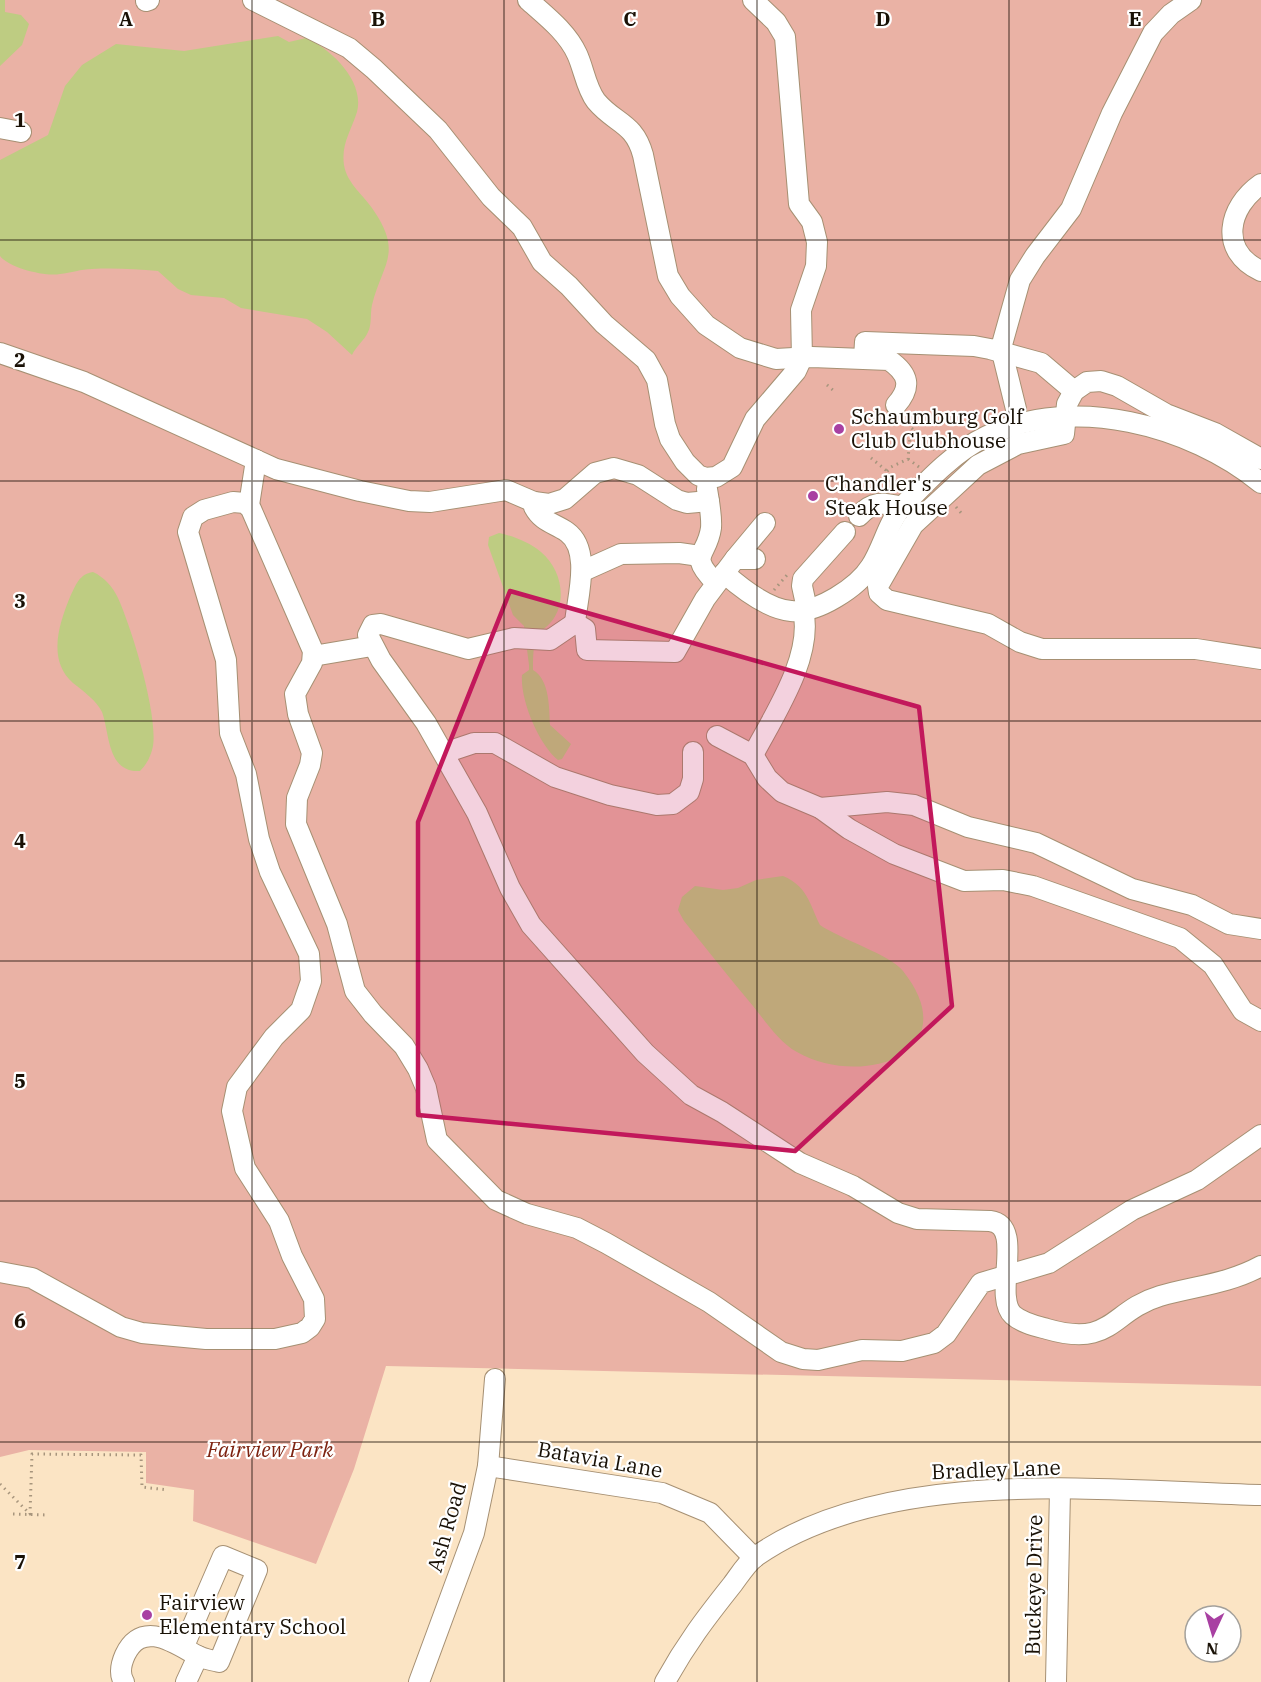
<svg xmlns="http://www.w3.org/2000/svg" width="1261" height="1682" font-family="'IBM Plex Serif',serif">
<rect width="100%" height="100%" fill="#fbe4c4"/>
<polygon fill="#eab2a5" points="0,0 1261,0 1261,1386 386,1366 354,1469 316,1564 193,1521 194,1490 146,1483 146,1452 29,1450 0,1457"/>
<g fill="#becc82">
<polygon points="0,0 5,0 5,12 21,15 29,24 22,45 0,66"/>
<path d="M 278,36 L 289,42 L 306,38 C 331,49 365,81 357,112 C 351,131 341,144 344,165 C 347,184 364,195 374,211 C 403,254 382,264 372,305 C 370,314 372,325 368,332 C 364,341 356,346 352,355 L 327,332 L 307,319 L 241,308 L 224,298 L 191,295 L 178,289 L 158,271 C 136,269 114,268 92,269 C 81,269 71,273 60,274 C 46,277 9,268 0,256 L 0,160 L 48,135 L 65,86 L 82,65 L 116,44 L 184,51 Z"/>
<path d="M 499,533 C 513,536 529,542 541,552 C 567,574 569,617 537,633 C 533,646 533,658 533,670 C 550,680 549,708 550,725 L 571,744 L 562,759 L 558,760 C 539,745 520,700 522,675 L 529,670 L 529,665 L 524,626 L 513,615 L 488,545 L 489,537 Z"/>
<path d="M 93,572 C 104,577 113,587 118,598 C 132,629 158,714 153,746 C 151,756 147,764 140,771 C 107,773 110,734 102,712 C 97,701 83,691 73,683 C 47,660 59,624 70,597 C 76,585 79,574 93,572 Z"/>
<path d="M 783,876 C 808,887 809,903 820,925 C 840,939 891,955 903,971 C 968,1053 862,1089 797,1052 C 779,1042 766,1022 753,1006 C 729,978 707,949 684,921 L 678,910 L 682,897 L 695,886 L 723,890 L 738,888 L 756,880 Z"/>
</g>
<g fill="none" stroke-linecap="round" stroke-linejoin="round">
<defs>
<g id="minor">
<polyline points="253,0 349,48 374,69 438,130 491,197 522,227 542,262 569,286 604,324 646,360 657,380 665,424 670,439 685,462 698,475 705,478 716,477 732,467 755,419 796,371 802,358 801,310 816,266 817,242 812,222 799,204 785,37 776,22 753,0"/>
<path d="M 528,0 C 546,16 567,32 577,54 C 584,69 586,88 596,101 C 615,124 634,122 643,155 L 668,276 L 680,296 L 706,325 L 740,348 L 776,359 L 812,357 L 889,360 C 909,374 912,387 896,405"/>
<polyline points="146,1 149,0"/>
<polyline points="0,128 21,132"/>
<path d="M 1261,184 C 1228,207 1218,251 1261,271"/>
<polyline points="0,353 84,382 276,469 360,491 409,501 430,502 506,490 534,502 549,504 565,499 595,473 614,468 638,475 677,500 687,503 709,501"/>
<polyline points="864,358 865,342 974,346 990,349 1041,363 1074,391"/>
<polyline points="1016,409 1001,348 1020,280 1035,256 1071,209 1112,113 1153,33 1171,14 1191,0"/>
<polyline points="1261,459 1215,433 1166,414 1117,386 1101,381 1087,382 1074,391 1067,404 1064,434 1018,444 978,465 913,525 878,586 879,593 887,600 988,624 1020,642 1042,649 1196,649 1261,659"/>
<path d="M 707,489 C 709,502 712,516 711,528 C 707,557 687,554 716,583"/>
<path d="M 534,502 L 534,507 C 542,522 554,523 567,532 C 592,550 577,598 575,623"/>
<polyline points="249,505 256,460"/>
<path d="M 859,516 C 872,501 883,502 902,507"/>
<polyline points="735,559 765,523"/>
<polyline points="583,571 621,554 679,553 700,556"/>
<path d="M 724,573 C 741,588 767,609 791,611 C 817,614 858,587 871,566 C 883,548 888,521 903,506 C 927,481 955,451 987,436 C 1073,394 1190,425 1261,483"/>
<polyline points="807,609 802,586 803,579 845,532"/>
<path d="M 575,623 L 550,640 L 514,638 L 468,649 L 381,624 L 373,625 L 368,635 L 381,660 L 426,723 L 477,813 L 510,888 L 531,925 L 645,1053 L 691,1095 L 722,1112 L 800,1163 L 853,1186 L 898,1213 L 917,1219 L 990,1221 C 1026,1226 992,1295 1013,1315 C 1022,1323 1036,1326 1047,1329 C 1113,1348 1110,1311 1160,1296 C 1195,1286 1228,1284 1261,1266"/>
<polyline points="575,623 585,629 587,650 675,652 705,599 735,559 755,559"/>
<polyline points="313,656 372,646"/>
<polyline points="717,736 753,755 767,778 782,792 820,808 849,829 894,854 964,881 1003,880 1033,886 1180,938 1213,965 1243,1011 1261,1021"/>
<polyline points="444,753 474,743 495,743 555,777 610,795 657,805 673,804 689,792 693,779 693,752"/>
<path d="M 753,755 C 774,715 814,656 803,610"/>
<polyline points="820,808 887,802 914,805 968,827 1036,843 1132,889 1192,905 1229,924 1261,929"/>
<polyline points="0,1272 32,1278 121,1327 142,1333 206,1339 275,1339 302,1333 310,1327 315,1319 314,1299 292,1256 279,1221 245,1168 232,1111 237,1087 274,1037 301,1010 311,981 309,954 270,872 259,839 246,774 230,733 226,660 188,532 193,517 204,510 233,502 245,503 251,509 313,651 312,663 295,694 298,714 312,753 310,765 297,798 296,824 337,924 355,991 373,1014 404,1046 418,1069 426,1088 437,1140 496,1200 527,1214 577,1228 606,1243 709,1302 781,1352 803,1359 818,1360 862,1350 902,1351 934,1343 946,1334 981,1283 1049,1263 1132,1210 1197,1180 1261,1135"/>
<polyline points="488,1466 662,1493 710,1513 754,1558"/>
<path d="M 124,1682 C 119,1674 121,1664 125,1655 C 142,1620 173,1642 196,1655 C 203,1659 212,1660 219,1662 L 257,1570 L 223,1556 L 184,1646"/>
<polyline points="186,1682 198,1656"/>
<polyline points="419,1682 474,1533 488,1466 495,1379"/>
<path d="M 665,1682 C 686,1644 705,1619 732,1585 C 739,1576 746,1564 755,1557 C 887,1464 1107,1491 1261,1495"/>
<polyline points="1056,1682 1060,1490"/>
</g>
</defs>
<use href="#minor" stroke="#a69073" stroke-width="22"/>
<g stroke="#a7957d" stroke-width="3" stroke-dasharray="1.5 4.5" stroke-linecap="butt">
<polyline points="827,385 834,391"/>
<polyline points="903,420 935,450"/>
<polyline points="871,458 887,471 896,488"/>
<polyline points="908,459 919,467"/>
<polyline points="871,489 891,467 908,459 910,437 916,431"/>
<polyline points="956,507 963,515"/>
<polyline points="774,590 787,575"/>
<polyline points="0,1484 30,1514 32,1454 141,1455 142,1487 168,1490"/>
<polyline points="13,1514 48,1515"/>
</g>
<use href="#minor" stroke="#fff" stroke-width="20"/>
</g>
<path fill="#c2185b" fill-opacity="0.2" stroke="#c2185b" stroke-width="4.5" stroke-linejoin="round" d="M 510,591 L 919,707 L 952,1006 L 795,1151 L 418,1115 L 418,822 Z"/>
<path fill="none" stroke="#191106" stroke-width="1.5" stroke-opacity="0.55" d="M 252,0 L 252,1682M 504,0 L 504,1682M 757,0 L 757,1682M 1009,0 L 1009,1682M 0,240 L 1261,240M 0,481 L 1261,481M 0,721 L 1261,721M 0,961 L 1261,961M 0,1201 L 1261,1201M 0,1442 L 1261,1442"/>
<g fill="#a840a2" stroke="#fff" stroke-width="2">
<circle cx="839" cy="429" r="6"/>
<circle cx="813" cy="496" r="6"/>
<circle cx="147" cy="1615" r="6"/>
</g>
<g text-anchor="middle" stroke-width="4.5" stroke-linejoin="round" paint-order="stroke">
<g font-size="21" fill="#191106" stroke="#fff" text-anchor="start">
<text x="851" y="424">Schaumburg Golf<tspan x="851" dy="24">Club Clubhouse</tspan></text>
<text x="825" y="491">Chandler's<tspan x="825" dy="24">Steak House</tspan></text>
<text x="159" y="1610">Fairview<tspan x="159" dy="24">Elementary School</tspan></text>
</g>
<g font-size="21" font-style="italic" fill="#7d2311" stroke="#fff">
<text x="270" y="1457">Fairview Park</text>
</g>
<g font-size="21" fill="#191106" stroke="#fff">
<text transform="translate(600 1460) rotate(10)" y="7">Batavia Lane</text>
<text transform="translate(996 1470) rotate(-2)" y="7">Bradley Lane</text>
<text transform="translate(447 1527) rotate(-74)" y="7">Ash Road</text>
<text transform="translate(1034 1585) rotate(-89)" y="7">Buckeye Drive</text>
</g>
</g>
<g font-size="20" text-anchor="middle" font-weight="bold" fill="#191106" stroke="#fff" stroke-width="4.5" stroke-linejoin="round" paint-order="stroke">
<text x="126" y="26">A</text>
<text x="378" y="26">B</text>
<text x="630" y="26">C</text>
<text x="883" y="26">D</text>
<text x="1135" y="26">E</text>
<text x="20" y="127">1</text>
<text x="20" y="367">2</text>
<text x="20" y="608">3</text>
<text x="20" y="848">4</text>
<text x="20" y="1088">5</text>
<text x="20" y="1328">6</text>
<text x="20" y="1569">7</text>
</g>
<g transform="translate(1213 1634) rotate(184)"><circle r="28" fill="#ffffff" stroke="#a3a09b" stroke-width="1.5"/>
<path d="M0-4.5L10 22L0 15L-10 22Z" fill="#a840a2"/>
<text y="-9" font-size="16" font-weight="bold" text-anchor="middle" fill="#191106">N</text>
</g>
</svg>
